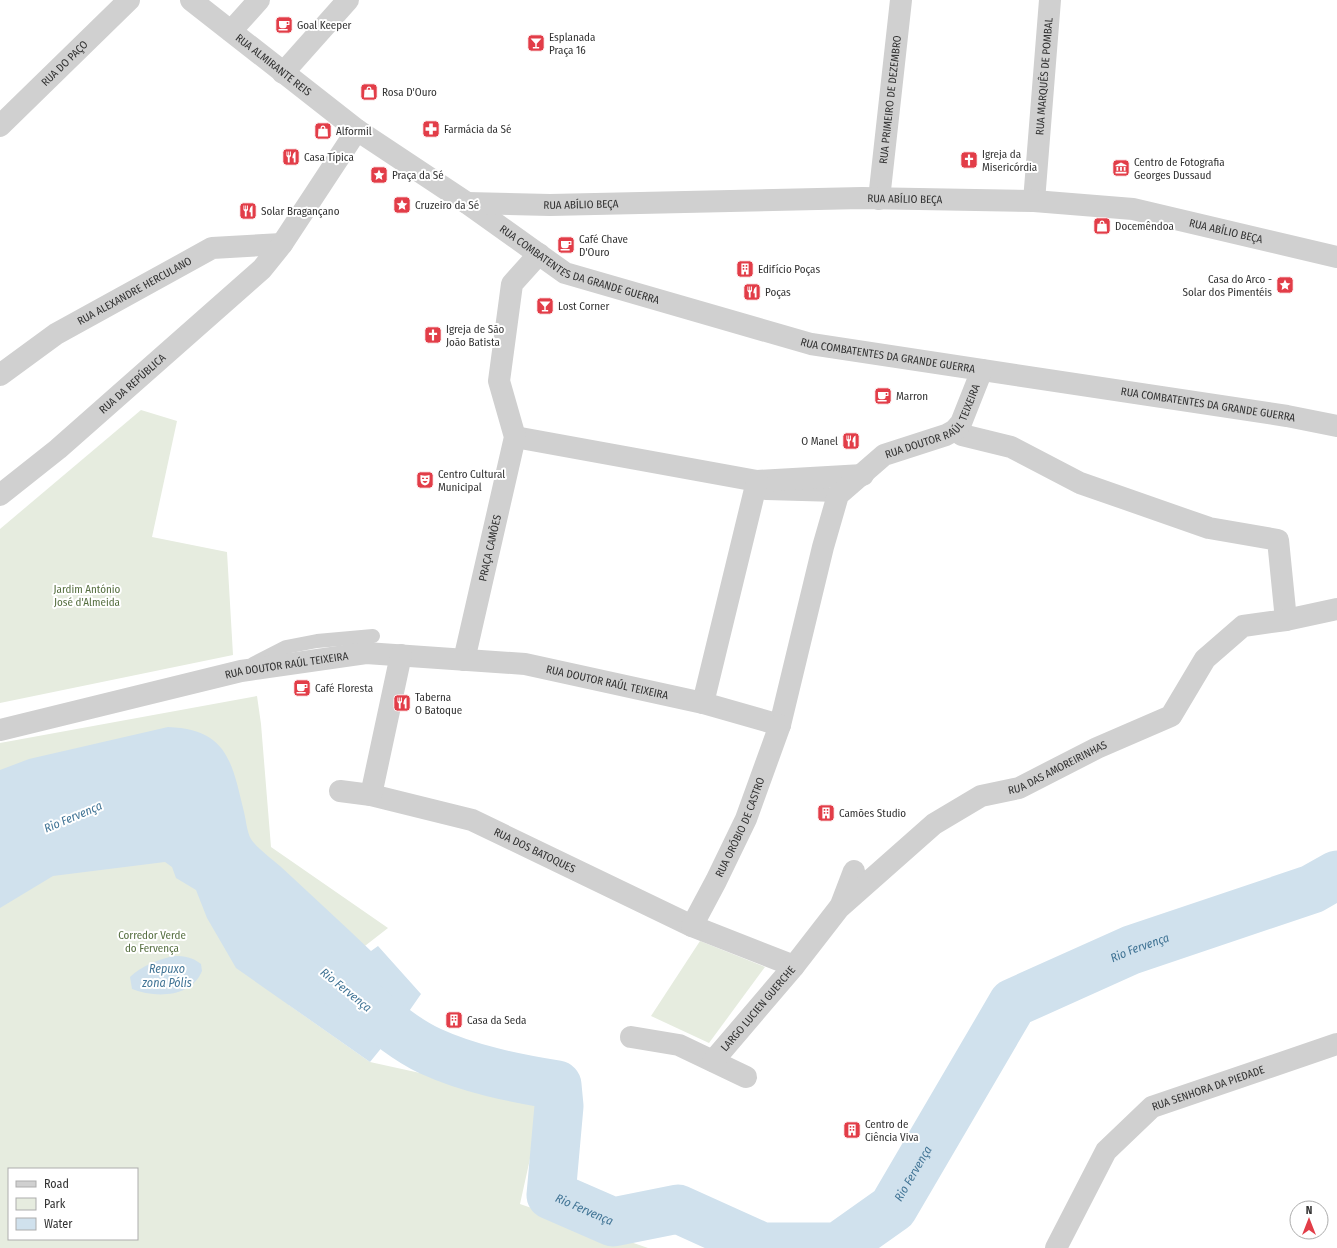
<svg xmlns="http://www.w3.org/2000/svg" width="1337" height="1248" font-family="'Fira Sans Condensed',sans-serif">
<rect width="100%" height="100%" fill="#fff"/>
<g fill="#e6ecdf" fill-rule="evenodd">
<polygon points="141,410 177,421 152,537 227,552 233,655 0,703 0,529"/>
<path d="M 257,696 L 261,724 L 271,847 L 388,928 L 289,1005 L 370,1062 L 543,1100 L 520,1204 L 648,1248 L 0,1248 L 0,743 ZM 9,1169 L 137,1169 L 137,1239 L 9,1239 Z"/>
<polygon points="700,941 765,967 709,1043 651,1016"/>
</g>
<g fill="#d0e1ed">
<path d="M 168,727 C 228,729 232,763 244,812 C 246,820 247,832 251,839 C 256,847 272,859 280,866 C 310,894 341,922 371,951 L 378,946 L 421,994 L 396,1030 L 370,1062 L 236,968 L 207,918 L 196,890 L 176,878 L 172,867 L 165,862 L 53,876 L 0,908 L 0,770 L 29,759 Z"/>
<path d="M 174,956 C 185,956 192,957 201,964 L 202,971 C 191,998 155,998 132,989 L 130,977 C 143,965 157,960 174,956 Z"/>
<polygon points="534,1073 573,1084 562,1191 612,1208 605,1231 536,1208 549,1109 540,1089 534,1092 532,1081"/>
</g>
<g fill="none" stroke-linecap="round" stroke-linejoin="round">
<path stroke="#d0e1ed" stroke-width="49" id="s1" d="M 343,987 C 371,1009 398,1036 430,1051 C 469,1069 514,1078 557,1085 L 559,1106 L 551,1195 L 613,1222 L 678,1209 L 762,1247 L 838,1247 L 893,1208 L 1013,1003 L 1131,950 L 1312,889 L 1337,875"/>
<g stroke="#d0d0d0" stroke-width="14">
<polyline points="766,493 838,495"/>
<polyline points="253,664 286,647 317,641 373,636"/>
</g>
<g stroke="#d0d0d0" stroke-width="22">
<path id="s2" d="M 191,0 L 357,130 L 467,203 L 565,273 L 811,344 L 1287,416 L 1337,426"/>
<polyline points="231,31 259,0"/>
<polyline points="283,73 348,0"/>
<path id="s3" d="M 0,126 L 129,0"/>
<path id="s4" d="M 879,199 L 901,0"/>
<path id="s5" d="M 1034,201 L 1050,0"/>
<path id="s6" d="M 467,203 L 550,205 L 862,198 L 1034,201 L 1133,209 L 1337,257"/>
<path id="s7" d="M 0,375 L 56,334 L 212,248 L 282,244"/>
<polyline points="955,430 962,435 1011,447 1080,483 1209,528 1278,540 1286,620"/>
<polyline points="515,437 757,481 863,475"/>
<path id="s8" d="M 0,495 L 58,449 L 262,269 L 282,244 L 357,130"/>
<path id="s9" d="M 464,660 L 515,437 L 499,381 L 512,284 L 539,254"/>
<polyline points="703,703 757,481"/>
<path id="s10" d="M 0,730 L 241,671 L 366,653 L 525,664 L 703,703 L 780,725 L 823,547 L 838,495 L 884,455 L 946,435 L 955,430 L 961,423 L 982,370"/>
<path id="s11" d="M 340,791 L 371,795 L 472,820 L 692,926 L 794,966"/>
<polyline points="371,795 401,655"/>
<polyline points="841,905 854,871"/>
<path id="s12" d="M 692,926 L 716,881 L 746,819 L 780,725"/>
<polyline points="631,1037 679,1045 746,1077"/>
<path id="s13" d="M 713,1061 L 794,966 L 839,908 L 934,824 L 981,796 L 1019,788 L 1097,748 L 1171,716 L 1205,659 L 1243,626 L 1286,620 L 1337,609"/>
<path id="s14" d="M 1056,1248 L 1106,1151 L 1152,1107 L 1337,1044"/>
</g>
</g>
<defs>
<symbol id="cafe-square" viewBox="-11 -11 22 22"><rect x="-9" y="-9" width="18" height="18" rx="4" fill="#e23d48" stroke="#fff"/><path d="M-5.5-4.5H6V0H3Q3 3.5 0 3.5H-2.5Q-5.5 3.5-5.5 0ZM3-3.2v2h1.7v-2ZM-6 4.5H4V6H-6Z" fill="#fff"/></symbol>
<symbol id="bar-square" viewBox="-11 -11 22 22"><rect x="-9" y="-9" width="18" height="18" rx="4" fill="#e23d48" stroke="#fff"/><path d="M-6-5H6L.8 .8V4.5H3.5V6h-7V4.5H-.8V.8Z" fill="#fff"/></symbol>
<symbol id="shop-square" viewBox="-11 -11 22 22"><rect x="-9" y="-9" width="18" height="18" rx="4" fill="#e23d48" stroke="#fff"/><path d="M-5-2.5h2.3a2.7 3.5 0 0 1 5.4 0H5L5.5 6h-11ZM-1.5-2.5h3a1.5 2.3 0 0 0-3 0Z" fill="#fff"/></symbol>
<symbol id="pharmacy-square" viewBox="-11 -11 22 22"><rect x="-9" y="-9" width="18" height="18" rx="4" fill="#e23d48" stroke="#fff"/><path d="M-2-6h4v4h4v4h-4v4h-4v-4h-4v-4h4Z" fill="#fff"/></symbol>
<symbol id="restaurant-square" viewBox="-11 -11 22 22"><rect x="-9" y="-9" width="18" height="18" rx="4" fill="#e23d48" stroke="#fff"/><path d="M-5-6h1v4h1v-4h1v4h1v-4h1v5L-1.5 .5V6h-2V.5L-5-1ZM5-6V6H3V1.5H1.5Q1.5-4 5-6Z" fill="#fff"/></symbol>
<symbol id="church-square" viewBox="-11 -11 22 22"><rect x="-9" y="-9" width="18" height="18" rx="4" fill="#e23d48" stroke="#fff"/><path d="M-1.2-6h2.4v3.5h3.3v2.4h-3.3V6h-2.4V-.1h-3.3v-2.4h3.3Z" fill="#fff"/></symbol>
<symbol id="museum-square" viewBox="-11 -11 22 22"><rect x="-9" y="-9" width="18" height="18" rx="4" fill="#e23d48" stroke="#fff"/><path d="M0-6L6-3V-2H-6V-3ZM-5-1h2V3h-2ZM-1-1h2V3h-2ZM3-1h2V3H3ZM-6 4H6V6H-6Z" fill="#fff"/></symbol>
<symbol id="sight-square" viewBox="-11 -11 22 22"><rect x="-9" y="-9" width="18" height="18" rx="4" fill="#e23d48" stroke="#fff"/><path d="M0-6L1.8-2.2L6-1.7L2.9 1.2L3.7 5.4L0 3.3L-3.7 5.4L-2.9 1.2L-6-1.7L-1.8-2.2Z" fill="#fff"/></symbol>
<symbol id="building-square" viewBox="-11 -11 22 22"><rect x="-9" y="-9" width="18" height="18" rx="4" fill="#e23d48" stroke="#fff"/><path d="M-4-6H4V6H1V3H-1V6H-4ZM-2.5-4.3h1.7v1.8h-1.7ZM.8-4.3h1.7v1.8H.8ZM-2.5-1h1.7V.8h-1.7ZM.8-1h1.7V.8H.8Z" fill="#fff"/></symbol>
<symbol id="theatre-square" viewBox="-11 -11 22 22"><rect x="-9" y="-9" width="18" height="18" rx="4" fill="#e23d48" stroke="#fff"/><path d="M-5-5.5Q0-4 5-5.5V0Q5 5 0 6Q-5 5-5 0ZM-3.3-2.5H-1v1.5H-3.3ZM1-2.5H3.3v1.5H1ZM-2.8 1Q0 5.5 2.8 1Z" fill="#fff"/></symbol>
</defs>
<g fill-rule="evenodd">
<use href="#cafe-square" x="274" y="15" width="20" height="20"/>
<use href="#bar-square" x="526" y="33" width="20" height="20"/>
<use href="#shop-square" x="359" y="82" width="20" height="20"/>
<use href="#pharmacy-square" x="421" y="119" width="20" height="20"/>
<use href="#shop-square" x="313" y="121" width="20" height="20"/>
<use href="#restaurant-square" x="281" y="147" width="20" height="20"/>
<use href="#church-square" x="959" y="150" width="20" height="20"/>
<use href="#museum-square" x="1111" y="158" width="20" height="20"/>
<use href="#sight-square" x="369" y="165" width="20" height="20"/>
<use href="#sight-square" x="392" y="195" width="20" height="20"/>
<use href="#restaurant-square" x="238" y="201" width="20" height="20"/>
<use href="#shop-square" x="1092" y="216" width="20" height="20"/>
<use href="#cafe-square" x="556" y="235" width="20" height="20"/>
<use href="#building-square" x="735" y="259" width="20" height="20"/>
<use href="#sight-square" x="1275" y="275" width="20" height="20"/>
<use href="#restaurant-square" x="742" y="282" width="20" height="20"/>
<use href="#bar-square" x="535" y="296" width="20" height="20"/>
<use href="#church-square" x="423" y="325" width="20" height="20"/>
<use href="#cafe-square" x="873" y="386" width="20" height="20"/>
<use href="#restaurant-square" x="841" y="431" width="20" height="20"/>
<use href="#theatre-square" x="415" y="470" width="20" height="20"/>
<use href="#cafe-square" x="292" y="678" width="20" height="20"/>
<use href="#restaurant-square" x="392" y="693" width="20" height="20"/>
<use href="#building-square" x="816" y="803" width="20" height="20"/>
<use href="#building-square" x="444" y="1010" width="20" height="20"/>
<use href="#building-square" x="842" y="1120" width="20" height="20"/>
</g>
<g text-anchor="middle" stroke-width="4" stroke-linejoin="round" paint-order="stroke">
<g font-size="11" fill="#333" stroke="#fff" text-anchor="start">
<text x="297" y="29">Goal Keeper</text>
<text x="549" y="41">Esplanada<tspan x="549" dy="13">Praça 16</tspan></text>
<text x="382" y="96">Rosa D'Ouro</text>
<text x="444" y="133">Farmácia da Sé</text>
<text x="336" y="135">Alformil</text>
<text x="982" y="158">Igreja da<tspan x="982" dy="13">Misericórdia</tspan></text>
<text x="304" y="161">Casa Típica</text>
<text x="1134" y="166">Centro de Fotografia<tspan x="1134" dy="13">Georges Dussaud</tspan></text>
<text x="392" y="179">Praça da Sé</text>
<text x="415" y="209">Cruzeiro da Sé</text>
<text x="261" y="215">Solar Bragançano</text>
<text x="1115" y="230">Docemêndoa</text>
<text x="579" y="243">Café Chave<tspan x="579" dy="13">D'Ouro</tspan></text>
<text x="758" y="273">Edifício Poças</text>
<text x="1272" y="283" text-anchor="end">Casa do Arco -<tspan x="1272" dy="13">Solar dos Pimentéis</tspan></text>
<text x="765" y="296">Poças</text>
<text x="558" y="310">Lost Corner</text>
<text x="446" y="333">Igreja de São<tspan x="446" dy="13">João Batista</tspan></text>
<text x="896" y="400">Marron</text>
<text x="838" y="445" text-anchor="end">O Manel</text>
<text x="438" y="478">Centro Cultural<tspan x="438" dy="13">Municipal</tspan></text>
<text x="315" y="692">Café Floresta</text>
<text x="415" y="701">Taberna<tspan x="415" dy="13">O Batoque</tspan></text>
<text x="839" y="817">Camões Studio</text>
<text x="467" y="1024">Casa da Seda</text>
<text x="865" y="1128">Centro de<tspan x="865" dy="13">Ciência Viva</tspan></text>
</g>
<g font-size="11" fill="#333" stroke="#fff">
<text dy="4" stroke="none"><textPath href="#s3" startOffset="90">RUA DO PAÇO</textPath></text>
<text dy="4" stroke="none"><textPath href="#s2" startOffset="105">RUA ALMIRANTE REIS</textPath></text>
<text dy="4" stroke="none"><textPath href="#s5" startOffset="125">RUA MARQUÊS DE POMBAL</textPath></text>
<text dy="4" stroke="none"><textPath href="#s4" startOffset="100">RUA PRIMEIRO DE DEZEMBRO</textPath></text>
<text dy="4" stroke="none"><textPath href="#s6" startOffset="438">RUA ABÍLIO BEÇA</textPath></text>
<text dy="4" stroke="none"><textPath href="#s6" startOffset="114">RUA ABÍLIO BEÇA</textPath></text>
<text dy="4" stroke="none"><textPath href="#s6" startOffset="762">RUA ABÍLIO BEÇA</textPath></text>
<text dy="4" stroke="none"><textPath href="#s2" startOffset="473">RUA COMBATENTES DA GRANDE GUERRA</textPath></text>
<text dy="4" stroke="none"><textPath href="#s7" startOffset="159">RUA ALEXANDRE HERCULANO</textPath></text>
<text dy="4" stroke="none"><textPath href="#s2" startOffset="797">RUA COMBATENTES DA GRANDE GUERRA</textPath></text>
<text dy="4" stroke="none"><textPath href="#s8" startOffset="173">RUA DA REPÚBLICA</textPath></text>
<text dy="4" stroke="none"><textPath href="#s2" startOffset="1121">RUA COMBATENTES DA GRANDE GUERRA</textPath></text>
<text dy="4" stroke="none"><textPath href="#s10" startOffset="1158">RUA DOUTOR RAÚL TEIXEIRA</textPath></text>
<text dy="4" stroke="none"><textPath href="#s9" startOffset="115">PRAÇA CAMÕES</textPath></text>
<text dy="4" stroke="none"><textPath href="#s10" startOffset="294">RUA DOUTOR RAÚL TEIXEIRA</textPath></text>
<text dy="4" stroke="none"><textPath href="#s10" startOffset="618">RUA DOUTOR RAÚL TEIXEIRA</textPath></text>
<text dy="4" stroke="none"><textPath href="#s13" startOffset="462">RUA DAS AMOREIRINHAS</textPath></text>
<text dy="4" stroke="none"><textPath href="#s12" startOffset="110">RUA ORÓBIO DE CASTRO</textPath></text>
<text dy="4" stroke="none"><textPath href="#s11" startOffset="205">RUA DOS BATOQUES</textPath></text>
<text dy="4" stroke="none"><textPath href="#s13" startOffset="69">LARGO LUCIEN GUERCHE</textPath></text>
<text dy="4" stroke="none"><textPath href="#s14" startOffset="232">RUA SENHORA DA PIEDADE</textPath></text>
</g>
<g font-size="11" fill="#566f40" stroke="#fff">
<text x="87" y="593">Jardim António<tspan x="87" dy="13">José d'Almeida</tspan></text>
<text x="152" y="939">Corredor Verde<tspan x="152" dy="13">do Fervença</tspan></text>
</g>
<g font-size="12" font-style="italic" fill="#417495" stroke="#fff">
<text transform="translate(73 817) rotate(-23)" y="4">Rio Fervença</text>
<text dy="4" stroke="none"><textPath href="#s1" startOffset="1096">Rio Fervença</textPath></text>
<text x="167" y="973">Repuxo<tspan x="167" dy="14">zona Pólis</tspan></text>
<text transform="translate(346 990) rotate(39)" y="4">Rio Fervença</text>
<text dy="4" stroke="none"><textPath href="#s1" startOffset="760">Rio Fervença</textPath></text>
<text dy="4" stroke="none"><textPath href="#s1" startOffset="387">Rio Fervença</textPath></text>
</g>
</g>
<rect x="8" y="1168" width="130" height="72" fill="#ffffff" stroke="#adadad"/>
<rect x="16" y="1181" width="20" height="6" fill="#d0d0d0" stroke="#adadad"/>
<text x="44" y="1188" font-size="12" fill="#333333">Road</text>
<rect x="16" y="1198" width="20" height="12" fill="#e6ecdf" stroke="#adadad"/>
<text x="44" y="1208" font-size="12" fill="#333333">Park</text>
<rect x="16" y="1218" width="20" height="12" fill="#d0e1ed" stroke="#adadad"/>
<text x="44" y="1228" font-size="12" fill="#333333">Water</text>
<g transform="translate(1309 1220)"><circle r="19" fill="#ffffff" stroke="#adadad"/>
<path d="M0-3L7 15L0 10L-7 15Z" fill="#e23d48"/>
<text y="-6" font-size="11" font-weight="bold" text-anchor="middle" fill="#333333">N</text>
</g>
</svg>
